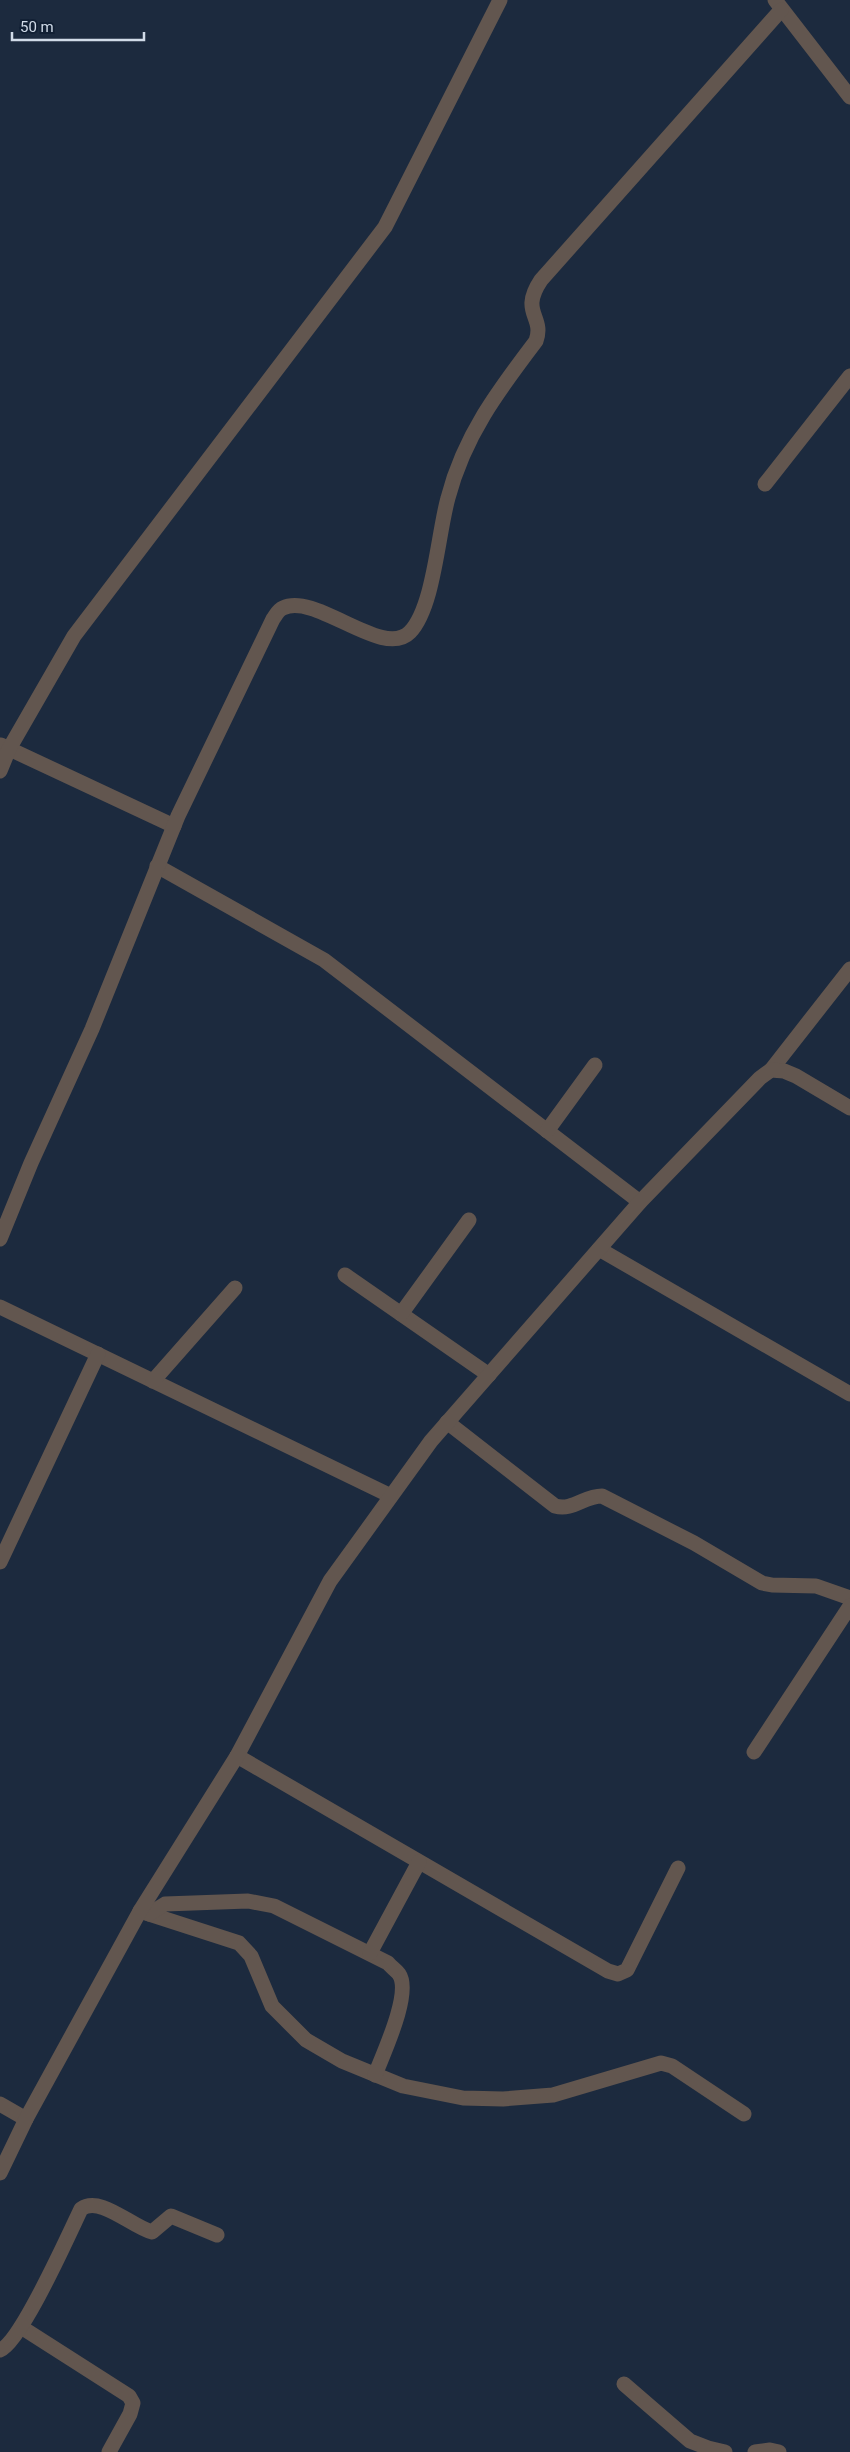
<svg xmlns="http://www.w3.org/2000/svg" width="850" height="2452" font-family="Roboto,sans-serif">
<rect width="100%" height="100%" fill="#1c2a3e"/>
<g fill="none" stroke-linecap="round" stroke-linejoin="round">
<g stroke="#62564f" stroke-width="15">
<polyline points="775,0 850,97"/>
<polyline points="765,484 850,376"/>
<polyline points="1,745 174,826"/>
<polyline points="0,771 9,749 74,636 385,227 500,0"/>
<polyline points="157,866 324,960 640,1202"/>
<polyline points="771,1070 850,969"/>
<polyline points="547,1131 595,1065"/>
<path d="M 0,1239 L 31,1163 L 92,1029 L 178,816 L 273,619 C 276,615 278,610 283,608 C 316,592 383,660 410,632 C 434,607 438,533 448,498 C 464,436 498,391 536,341 C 545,316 519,313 541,280 L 781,10"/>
<polyline points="599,1249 850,1394"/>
<polyline points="345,1275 489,1375"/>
<polyline points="0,1307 391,1496"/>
<polyline points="401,1314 469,1220"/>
<polyline points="153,1381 235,1288"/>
<path d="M 447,1422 L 555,1506 C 573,1511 584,1496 602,1496 L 694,1543 L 762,1583 L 772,1585 L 816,1586 L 850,1598"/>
<polyline points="0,1562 98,1354"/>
<polyline points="754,1752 850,1606"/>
<polyline points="237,1756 608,1971 618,1974 627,1970 678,1868"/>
<polyline points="140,1911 239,1943 251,1956 272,2006 306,2040 342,2061 403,2086 463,2098 503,2099 553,2095 661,2063 672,2066 744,2114"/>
<path d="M 149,1914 L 165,1904 L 248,1901 L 274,1906 L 388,1963 C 391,1967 396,1970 399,1974 C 412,1993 383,2054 375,2075"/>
<polyline points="370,1953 419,1862"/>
<polyline points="0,2104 26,2119"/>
<polyline points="0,2173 26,2119 140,1911 237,1756 330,1581 431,1441 640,1202 760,1078 771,1070 784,1071 796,1076 850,1108"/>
<polyline points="21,2327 129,2396 133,2403 130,2414 109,2452"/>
<path d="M 0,2350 C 21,2342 69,2234 81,2209 C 100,2195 132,2227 152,2232 L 171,2216 L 217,2235"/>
<polyline points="624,2384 690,2441 708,2448 725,2452"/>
<polyline points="755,2452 770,2450 779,2452"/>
</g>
</g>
<path d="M12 32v8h132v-8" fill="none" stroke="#d1dbe8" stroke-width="2.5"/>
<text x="20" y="32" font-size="15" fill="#d1dbe8" stroke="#122034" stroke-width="4" paint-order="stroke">50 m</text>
</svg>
